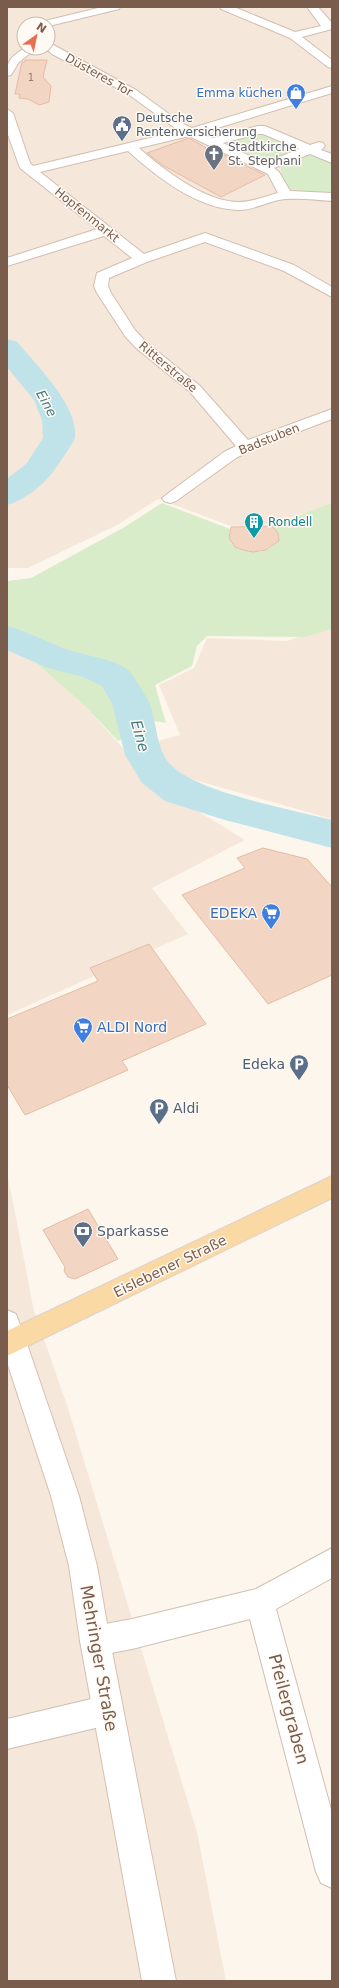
<svg xmlns="http://www.w3.org/2000/svg" width="339" height="1988" font-family="'DejaVu Sans',sans-serif">
<rect width="100%" height="100%" fill="#fdf6ec"/>
<g fill="#f5e8da" fill-rule="evenodd">
<path d="M 7,7 L 332,7 L 332,536 L 302,514 L 274,524 L 231,526 L 158,499 L 119,524 L 28,568 L 7,568 ZM 24,24 L 48,24 L 48,48 L 24,48 Z"/>
<polygon points="332,625 332,819 177,775 146,744 180,735 159,685 194,668 207,638 287,641"/>
<polygon points="7,642 18,647 85,706 157,786 245,840 152,888 188,934 7,1015"/>
<polygon points="7,1172 34,1311 67,1405 197,1832 226,1981 7,1981"/>
</g>
<g fill="#d8ecc9">
<polygon points="259,132 301,150 271,159 252,159 220,144"/>
<path d="M 312,152 L 332,162 L 332,194 L 294,193 C 286,184 280,177 281,165 Z"/>
<path d="M 162,503 L 230,529 L 229,537 L 235,547 C 248,554 268,555 278,541 L 272,526 L 332,503 L 332,629 L 304,637 L 207,636 L 197,646 L 192,666 L 155,685 L 166,723 L 155,721 L 118,741 L 85,706 L 18,647 L 7,642 L 7,581 L 31,578 L 123,528 Z"/>
</g>
<g fill="none" stroke-linecap="round" stroke-linejoin="round">
<g fill="#bfe3e8" fill-rule="evenodd">
<path d="M 7,339 L 17,342 C 36,364 79,407 75,437 C 73,444 60,462 55,469 C 45,484 25,500 7,505 L 7,479 L 27,463 L 43,438 L 42,420 L 34,400 L 7,367 Z"/>
<path d="M 7,626 C 30,632 50,644 72,651 C 91,657 110,658 127,669 C 132,673 147,697 150,704 C 157,723 156,749 170,764 C 195,792 293,810 332,820 L 332,848 L 225,820 L 165,801 L 142,783 L 125,755 L 112,703 L 102,686 L 83,677 L 48,668 L 7,650 Z"/>
</g>
</g>
<g fill="#f3d5c3" stroke="#e6bba3">
<polygon points="25,60 47,60 43,77 51,86 49,102 39,105 28,99 19,98 20,94 15,94 22,62 25,62"/>
<polygon points="189,138 208,149 210,148 265,175 221,197 164,166 147,153"/>
<polygon points="272,526 278,533 279,541 266,550 253,552 243,550 235,547 229,538 231,527"/>
<polygon points="263,848 307,859 332,887 332,975 268,1004 182,895 245,868 237,858"/>
<polygon points="149,944 206,1024 122,1061 128,1070 25,1115 7,1085 7,1019 98,981 90,968"/>
<polygon points="88,1209 118,1259 75,1279 68,1277 64,1271 65,1267 43,1230"/>
</g>
<g fill="none" stroke-linecap="round" stroke-linejoin="round">
<defs>
<g id="street">
<polygon points="102,7 120,7 119,9 49,26 48,24 44,23 45,21"/>
<polygon points="220,7 234,7 295,32 321,26 307,7 318,7 332,23 332,29 302,37 332,60 332,68 328,67 290,38 221,9"/>
<path d="M 48,42 L 136,90 L 180,122 L 192,128 L 332,86 L 332,93 L 201,133 L 213,138 L 258,126 L 265,126 L 310,145 L 319,142 L 323,143 L 325,146 L 321,150 L 332,154 L 332,163 L 310,154 L 274,168 L 279,172 L 290,191 L 332,193 L 332,201 C 317,200 301,198 286,199 C 270,200 255,210 239,210 C 197,209 157,177 128,151 L 40,172 L 144,254 L 205,233 L 294,265 L 332,287 L 332,297 L 284,271 L 205,242 L 147,262 L 109,278 L 108,286 L 111,293 L 135,330 L 146,342 L 200,386 L 248,440 L 332,409 L 332,419 L 251,450 L 236,458 L 176,501 L 170,503 L 164,501 L 162,498 L 224,452 L 236,446 L 190,392 L 136,348 L 125,336 L 97,293 L 94,286 L 97,273 L 132,258 L 104,236 L 7,266 L 7,258 L 97,229 L 20,168 L 7,132 L 7,109 L 13,113 L 30,163 L 33,166 L 179,131 L 128,94 L 52,54 L 45,48 L 48,48 ZM 258,134 L 263,134 L 299,149 L 264,163 L 223,143 ZM 189,136 L 268,174 L 278,193 C 266,196 252,202 239,202 C 205,202 164,170 139,148 Z"/>
<path d="M 24,48 L 37,48 L 19,62 L 11,75 L 7,76 C 7,59 11,58 24,48 Z"/>
<polygon points="7,1310 16,1314 26,1341 22,1349 13,1353 7,1351"/>
<polygon points="332,1548 332,1578 276,1609 332,1813 332,1888 321,1883 316,1872 250,1619 132,1649 95,1656 85,1651 80,1641 85,1631 95,1626 132,1619 256,1589"/>
<polygon points="108,1695 119,1699 123,1710 119,1721 108,1725 7,1749 7,1719"/>
</g>
<polygon id="secondary" points="13,1329 22,1333 26,1341 79,1496 97,1566 110,1641 176,1981 142,1981 80,1641 69,1566 51,1496 7,1362 7,1331"/>
<polygon id="primary" points="332,1176 332,1198 7,1356 7,1331"/>
</defs>
<use href="#street" stroke="#d1beb0" stroke-width="2"/>
<use href="#secondary" stroke="#d6c0b0" stroke-width="2"/>
<use href="#primary" stroke="#dad1cd" stroke-width="2"/>
<use href="#street" fill="#fff" fill-rule="evenodd"/>
<use href="#secondary" fill="#fff" fill-rule="evenodd"/>
<use href="#primary" fill="#fbd9a5" fill-rule="evenodd"/>
</g>
<defs>
<symbol id="shop-pin" viewBox="-11 -11 22 30"><path d="M0 17L-7.5 6A9.5 9.5 0 1 1 7.5 6Z" fill="#3f7fe0" stroke="#fffaf3"/><path d="M-5-2.5h2.3a2.7 3.5 0 0 1 5.4 0H5L5.5 6h-11ZM-1.5-2.5h3a1.5 2.3 0 0 0-3 0Z" fill="#fff"/></symbol>
<symbol id="civic-pin" viewBox="-11 -11 22 30"><path d="M0 17L-7.5 6A9.5 9.5 0 1 1 7.5 6Z" fill="#5c6f8a" stroke="#fffaf3"/><path d="M-.6-6.5H3V-4.5H.6V-3L4-1V1h2V6H-6V1h2V-1L-.6-3ZM-1.2 2.5V6h2.4V2.5Z" fill="#fff"/></symbol>
<symbol id="church-pin" viewBox="-11 -11 22 30"><path d="M0 17L-7.5 6A9.5 9.5 0 1 1 7.5 6Z" fill="#6b7280" stroke="#fffaf3"/><path d="M-1.2-6h2.4v3.5h3.3v2.4h-3.3V6h-2.4V-.1h-3.3v-2.4h3.3Z" fill="#fff"/></symbol>
<symbol id="building-pin" viewBox="-11 -11 22 30"><path d="M0 17L-7.5 6A9.5 9.5 0 1 1 7.5 6Z" fill="#0f9aa8" stroke="#fffaf3"/><path d="M-4-6H4V6H1V3H-1V6H-4ZM-2.5-4.3h1.7v1.8h-1.7ZM.8-4.3h1.7v1.8H.8ZM-2.5-1h1.7V.8h-1.7ZM.8-1h1.7V.8H.8Z" fill="#fff"/></symbol>
<symbol id="supermarket-pin" viewBox="-11 -11 22 30"><path d="M0 17L-7.5 6A9.5 9.5 0 1 1 7.5 6Z" fill="#3f7fe0" stroke="#fffaf3"/><path d="M-6-5.5h2.5l.6 2H6L4.5 2H-2.5L-4.4-4H-6ZM-1.5 3.2a1.3 1.3 0 1 0 .1 0ZM3 3.2a1.3 1.3 0 1 0 .1 0Z" fill="#fff"/></symbol>
<symbol id="parking-pin" viewBox="-11 -11 22 30"><path d="M0 17L-7.5 6A9.5 9.5 0 1 1 7.5 6Z" fill="#5c6f8a" stroke="#fffaf3"/><path d="M-3.5-5.5H1a3.5 3.5 0 0 1 0 7H-1V5.5H-3.5ZM-1-3.4V-.6H.8a1.4 1.4 0 0 0 0-2.8Z" fill="#fff"/></symbol>
<symbol id="bank-pin" viewBox="-11 -11 22 30"><path d="M0 17L-7.5 6A9.5 9.5 0 1 1 7.5 6Z" fill="#5c6f8a" stroke="#fffaf3"/><path d="M-6-4H6V4H-6ZM0-2.3a2.3 2.3 0 1 0 0 4.6a2.3 2.3 0 1 0 0-4.6Z" fill="#fff"/></symbol>
</defs>
<g fill-rule="evenodd">
<use href="#shop-pin" x="285" y="82" width="22" height="30"/>
<use href="#civic-pin" x="111" y="114" width="22" height="30"/>
<use href="#church-pin" x="203" y="143" width="22" height="30"/>
<use href="#building-pin" x="243" y="511" width="22" height="30"/>
<use href="#supermarket-pin" x="260" y="902" width="22" height="30"/>
<use href="#supermarket-pin" x="72" y="1016" width="22" height="30"/>
<use href="#parking-pin" x="288" y="1053" width="22" height="30"/>
<use href="#parking-pin" x="148" y="1097" width="22" height="30"/>
<use href="#bank-pin" x="72" y="1220" width="22" height="30"/>
</g>
<g text-anchor="middle" stroke-width="3" stroke-linejoin="round" paint-order="stroke">
<g font-size="10" fill="#987a6a">
<text x="31" y="81">1</text>
</g>
<g font-size="12" fill="#7a5c4d" stroke="#fffaf3">
<text transform="translate(99 75) rotate(29)" y="4">Düsteres Tor</text>
<text transform="translate(87 215) rotate(39)" y="4">Hopfenmarkt</text>
<text transform="translate(168 367) rotate(40)" y="4">Ritterstraße</text>
<text transform="translate(269 439) rotate(-22)" y="4">Badstuben</text>
</g>
<g font-size="12" fill="#366cbe" stroke="#fffaf3" text-anchor="end">
<text x="282" y="97">Emma küchen</text>
</g>
<g font-size="12" fill="#4e5e75" stroke="#fffaf3" text-anchor="start">
<text x="136" y="122">Deutsche<tspan x="136" dy="14">Rentenversicherung</tspan></text>
</g>
<g font-size="12" fill="#5b616d" stroke="#fffaf3" text-anchor="start">
<text x="228" y="151">Stadtkirche<tspan x="228" dy="14">St. Stephani</tspan></text>
</g>
<g font-size="12" fill="#0d838f" stroke="#fffaf3" text-anchor="start">
<text x="268" y="526">Rondell</text>
</g>
<g font-size="13" font-style="italic" fill="#437c86" stroke="#fffaf3">
<text transform="translate(47 403) rotate(61)" y="5">Eine</text>
</g>
<g font-size="14" fill="#366cbe" stroke="#fffaf3" text-anchor="end">
<text x="257" y="918">EDEKA</text>
<text x="97" y="1032" text-anchor="start">ALDI Nord</text>
</g>
<g font-size="14" fill="#4e5e75" stroke="#fffaf3" text-anchor="start">
<text x="285" y="1069" text-anchor="end">Edeka</text>
<text x="173" y="1113">Aldi</text>
<text x="97" y="1236">Sparkasse</text>
</g>
<g font-size="14" fill="#7a5c4d" stroke="#fffaf3">
<text transform="translate(170 1266) rotate(-26)" y="5">Eislebener Straße</text>
</g>
<g font-size="15" font-style="italic" fill="#437c86" stroke="#fffaf3">
<text transform="translate(140 736) rotate(74)" y="5">Eine</text>
</g>
<g font-size="17" fill="#7a5c4d" stroke="#fffaf3">
<text transform="translate(99 1658) rotate(80)" y="6">Mehringer Straße</text>
<text transform="translate(289 1709) rotate(75)" y="6">Pfeilergraben</text>
</g>
</g>
<rect width="339" height="1988" fill="none" stroke="#7a5c4d" stroke-width="16"/>
<g transform="translate(36 36) rotate(33)"><circle r="19" fill="#fffaf3" stroke="#cabbb1"/>
<path d="M0-3L7 15L0 10L-7 15Z" fill="#e76f51"/>
<text y="-6" font-size="11" font-weight="bold" text-anchor="middle" fill="#7a5c4d">N</text>
</g>
</svg>
